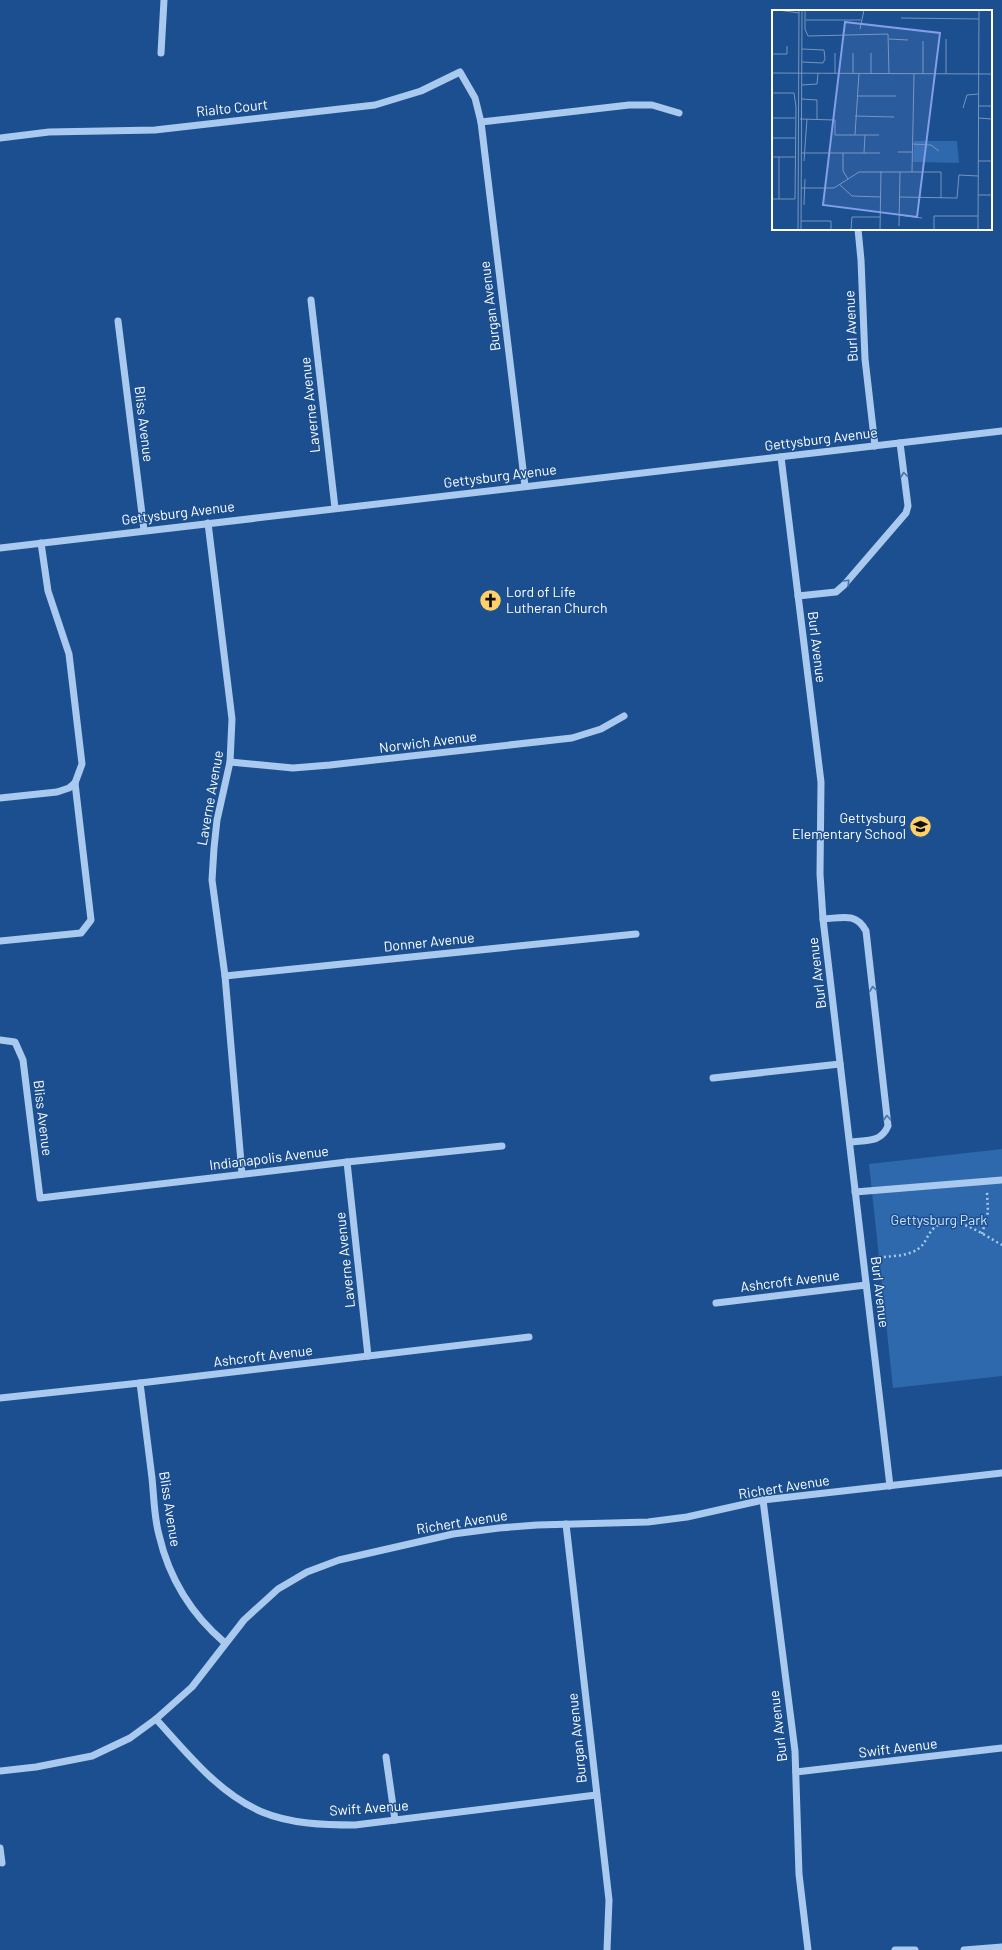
<svg xmlns="http://www.w3.org/2000/svg" width="1002" height="1950" font-family="Barlow,sans-serif">
<rect width="100%" height="100%" fill="#1b4f8f"/>
<polygon fill="#2e69ad" points="1002,1149 1002,1376 893,1388 869,1164"/>
<g fill="none" stroke-linecap="round" stroke-linejoin="round">
<g stroke="#a9c9ee" stroke-width="2.5" stroke-dasharray="2 3" stroke-linecap="butt">
<polyline points="982,1234 988,1212 987,1192"/>
<path d="M 874,1258 C 887,1256 907,1257 918,1249 C 925,1245 927,1235 933,1229 C 952,1210 983,1235 1002,1245"/>
</g>
<g stroke="#a9c9ee" stroke-width="7">
<polyline points="161,53 164,0"/>
<polyline points="481,122 629,105 652,105 679,113"/>
<polyline points="0,138 49,132 155,130 375,105 421,91 460,72 475,98 481,122 525,486"/>
<polyline points="858,229 861,260 865,359 875,446"/>
<polyline points="311,300 335,508"/>
<polyline points="118,321 144,530"/>
<polyline points="781,457 821,782 820,874 823,919 890,1486"/>
<polyline points="208,523 232,719 230,762 217,820 214,848 212,880 225,976 242,1174"/>
<polyline points="0,548 1002,431"/>
<polyline points="798,596 836,592 844,585 906,513 908,506 900,443"/>
<polyline points="230,762 293,768 330,765 572,738 601,729 624,716"/>
<polyline points="0,798 57,792 69,788 75,783 82,764 69,654 48,591 41,543"/>
<path d="M 823,919 C 842,918 856,912 866,931 L 888,1126 C 881,1143 866,1140 850,1142"/>
<polyline points="0,941 81,933 91,920 75,783"/>
<polyline points="225,976 636,934"/>
<polyline points="0,1040 15,1042 23,1060 40,1198 347,1162 502,1146"/>
<polyline points="713,1078 840,1064"/>
<polyline points="347,1162 368,1356"/>
<polyline points="855,1192 1002,1180"/>
<polyline points="716,1303 866,1285"/>
<path d="M 140,1383 C 144,1415 148,1446 152,1478 C 154,1497 154,1517 159,1535 C 169,1578 192,1615 225,1643"/>
<polyline points="0,1398 140,1383 529,1337"/>
<polyline points="763,1500 795,1751 799,1874 808,1950"/>
<polyline points="566,1524 609,1900 607,1950"/>
<path d="M 156,1719 C 187,1753 218,1793 262,1812 C 291,1824 324,1825 355,1825 L 596,1795"/>
<polyline points="386,1757 395,1820"/>
<polyline points="0,1771 36,1767 92,1756 130,1738 156,1719 192,1687 244,1620 278,1589 307,1572 339,1560 453,1534 499,1528 537,1525 648,1522 687,1517 763,1500 1002,1473"/>
<polyline points="796,1772 1002,1748"/>
<polyline points="0,1848 2,1863"/>
<polyline points="895,1950 915,1950"/>
<polyline points="964,1950 1002,1947"/>
</g>
</g>
<defs><path id="oneway-chevron" d="M-2-3.5L2.5 0L-2 3.5" fill="none" stroke-width="1.6" stroke-linecap="round" stroke-linejoin="round"/></defs>
<g stroke="#4674ac">
<use href="#oneway-chevron" transform="translate(904 475) rotate(-97)"/>
<use href="#oneway-chevron" transform="translate(847 582) rotate(-47)"/>
<use href="#oneway-chevron" transform="translate(873 989) rotate(-97)"/>
<use href="#oneway-chevron" transform="translate(887 1118) rotate(-93)"/>
</g>
<defs>
<symbol id="church-disc" viewBox="-11 -11 22 22"><circle r="9.5" fill="#ffd166" stroke="#1b4f8f"/><path d="M-1.2-6h2.4v3.5h3.3v2.4h-3.3V6h-2.4V-.1h-3.3v-2.4h3.3Z" fill="#111"/></symbol>
<symbol id="school-disc" viewBox="-11 -11 22 22"><circle r="9.5" fill="#ffd166" stroke="#1b4f8f"/><path d="M0-5L7-2L0 1L-7-2ZM-4 1L0 2.5L4 1V4Q0 6-4 4Z" fill="#111"/></symbol>
</defs>
<g fill-rule="evenodd">
<use href="#church-disc" x="478" y="588" width="25" height="25"/>
<use href="#school-disc" x="908" y="814" width="25" height="25"/>
</g>
<g text-anchor="middle" stroke-width="3" stroke-linejoin="round" paint-order="stroke">
<g font-size="14" fill="#fff" stroke="#1b4f8f">
<text transform="translate(232 108) rotate(-6)" y="5">Rialto Court</text>
<text transform="translate(490 306) rotate(-97)" y="5">Burgan Avenue</text>
<text transform="translate(851 326) rotate(-93)" y="5">Burl Avenue</text>
<text transform="translate(310 405) rotate(-96)" y="5">Laverne Avenue</text>
<text transform="translate(144 424) rotate(83)" y="5">Bliss Avenue</text>
<text transform="translate(821 439) rotate(-7)" y="5">Gettysburg Avenue</text>
<text transform="translate(500 476) rotate(-7)" y="5">Gettysburg Avenue</text>
<text transform="translate(178 513) rotate(-7)" y="5">Gettysburg Avenue</text>
<text transform="translate(817 647) rotate(83)" y="5">Burl Avenue</text>
<text transform="translate(428 742) rotate(-7)" y="5">Norwich Avenue</text>
<text transform="translate(210 798) rotate(-80)" y="5">Laverne Avenue</text>
<text transform="translate(429 942) rotate(-6)" y="5">Donner Avenue</text>
<text transform="translate(817 973) rotate(-97)" y="5">Burl Avenue</text>
<text transform="translate(43 1118) rotate(83)" y="5">Bliss Avenue</text>
<text transform="translate(269 1158) rotate(-7)" y="5">Indianapolis Avenue</text>
<text transform="translate(345 1260) rotate(-96)" y="5">Laverne Avenue</text>
<text transform="translate(790 1281) rotate(-7)" y="5">Ashcroft Avenue</text>
<text transform="translate(880 1292) rotate(83)" y="5">Burl Avenue</text>
<text transform="translate(263 1356) rotate(-7)" y="5">Ashcroft Avenue</text>
<text transform="translate(784 1487) rotate(-9)" y="5">Richert Avenue</text>
<text transform="translate(170 1509) rotate(81)" y="5">Bliss Avenue</text>
<text transform="translate(462 1522) rotate(-9)" y="5">Richert Avenue</text>
<text transform="translate(778 1726) rotate(-97)" y="5">Burl Avenue</text>
<text transform="translate(577 1738) rotate(-96)" y="5">Burgan Avenue</text>
<text transform="translate(898 1748) rotate(-7)" y="5">Swift Avenue</text>
<text transform="translate(369 1808) rotate(-4)" y="5">Swift Avenue</text>
</g>
<g font-size="14" fill="#fff" stroke="#1b4f8f" text-anchor="start">
<text x="506" y="597">Lord of Life<tspan x="506" dy="16">Lutheran Church</tspan></text>
<text x="906" y="823" text-anchor="end">Gettysburg<tspan x="906" dy="16">Elementary School</tspan></text>
</g>
<g font-size="14" fill="#cfe3fa" stroke="#1b4f8f">
<text x="939" y="1225">Gettysburg Park</text>
</g>
</g>
<g transform="translate(772 10)">
<rect width="220" height="220" fill="#1b4f8f"/>
<path d="M 142,131 L 185,131 L 187,153 L 141,152 Z" fill="#2e69ad"/>
<path fill="none" stroke="#7695bc" stroke-width="1" d="M 6,0 L 27,3M 33,0 L 33,19 L 36,26 L 116,24 L 117,63M 129,8 L 207,9M 34,10 L 89,10M 88,19 L 92,0M 117,29 L 136,30M 174,29 L 174,64M 81,43 L 81,63M 0,44 L 15,44 L 15,36M 30,52 L 51,53 L 53,49 L 52,40 L 30,39M 0,63 L 220,64M 63,63 L 63,43M 99,63 L 99,43M 151,64 L 151,31M 30,75 L 45,74 L 46,63M 0,83 L 22,83 L 24,97 L 23,189 L 0,189M 86,86 L 124,86M 30,89 L 45,90 L 45,109M 206,96 L 220,96M 191,98 L 195,85 L 206,84M 83,106 L 122,107M 0,108 L 23,108M 206,108 L 220,109M 28,109 L 63,110 L 63,125 L 107,125M 83,125 L 87,63M 0,128 L 24,128M 140,134 L 159,135 L 167,141M 126,142 L 140,142M 29,143 L 108,143M 71,143 L 71,161 L 76,169M 92,143 L 93,125M 0,147 L 23,147M 32,151 L 35,109M 206,151 L 220,151M 140,162 L 142,64M 68,175 L 80,186 L 109,187M 29,178 L 62,178 L 87,162 L 169,162 L 169,188M 206,185 L 220,185M 128,187 L 185,188 L 187,165 L 206,166M 7,189 L 7,147M 32,195 L 33,169M 127,205 L 150,208M 29,211 L 59,211 L 59,220M 127,216 L 128,162M 26,220 L 27,0M 29,220 L 30,0M 79,220 L 80,207 L 108,207M 108,220 L 109,161M 162,220 L 162,206 L 206,206M 206,220 L 207,0"/>
<path fill="#839eea" fill-opacity="0.15" stroke="#839eea" stroke-width="2" d="M 73,12 L 168,23 L 145,207 L 51,195 Z"/>
<rect width="220" height="220" fill="none" stroke="#fff" stroke-width="2"/>
</g>
</svg>
